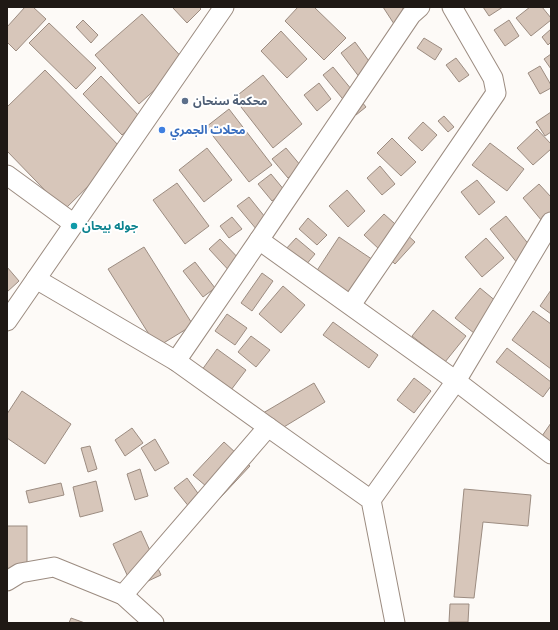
<svg xmlns="http://www.w3.org/2000/svg" width="558" height="630" font-family="Raleway,'Noto Sans Arabic',sans-serif">
<rect width="100%" height="100%" fill="#fdfaf7"/>
<g fill="#d7c6ba" stroke="#9c8c81">
<polygon points="25,7 33,7 46,19 16,51 7,42 7,27"/>
<polygon points="175,7 199,7 201,9 187,23 173,8"/>
<polygon points="298,7 314,7 346,38 324,60 285,21"/>
<polygon points="383,7 402,7 409,19 396,27"/>
<polygon points="483,7 503,7 489,16"/>
<polygon points="530,7 542,7 551,18 551,20 531,36 516,18"/>
<polygon points="142,14 186,62 139,104 95,55"/>
<polygon points="83,20 98,35 91,43 76,27"/>
<polygon points="509,20 519,36 505,46 494,30"/>
<polygon points="49,23 96,68 76,89 29,43"/>
<polygon points="551,29 551,42 548,45 542,37"/>
<polygon points="281,31 307,59 287,78 261,51"/>
<polygon points="424,38 442,49 435,60 417,48"/>
<polygon points="355,42 374,68 360,78 341,53"/>
<polygon points="551,54 551,69 544,59"/>
<polygon points="456,58 469,75 459,82 446,65"/>
<polygon points="540,66 551,85 551,88 540,94 528,73"/>
<polygon points="333,67 366,107 356,115 323,75"/>
<polygon points="45,70 124,151 64,210 7,151 7,107"/>
<polygon points="263,75 302,124 273,148 234,98"/>
<polygon points="101,76 141,118 122,135 83,94"/>
<polygon points="319,83 331,99 317,111 304,95"/>
<polygon points="229,109 272,165 249,182 206,127"/>
<polygon points="551,112 551,132 545,136 536,122"/>
<polygon points="444,116 454,127 448,132 438,121"/>
<polygon points="423,122 437,135 422,151 408,138"/>
<polygon points="537,129 551,144 551,149 533,165 517,148"/>
<polygon points="392,138 416,162 401,176 377,153"/>
<polygon points="490,143 524,169 507,191 472,165"/>
<polygon points="207,148 232,180 204,202 179,170"/>
<polygon points="286,148 301,166 288,178 272,159"/>
<polygon points="380,166 395,184 382,195 367,178"/>
<polygon points="271,174 285,191 272,201 258,184"/>
<polygon points="477,180 495,202 479,215 461,192"/>
<polygon points="177,183 209,226 185,244 153,200"/>
<polygon points="539,184 551,197 551,213 542,221 523,198"/>
<polygon points="347,190 365,211 348,227 329,206"/>
<polygon points="249,197 273,227 262,236 237,206"/>
<polygon points="384,214 415,242 395,264 364,235"/>
<polygon points="506,216 534,251 518,264 490,229"/>
<polygon points="232,217 242,229 229,238 220,226"/>
<polygon points="308,218 327,235 317,245 299,229"/>
<polygon points="339,237 382,266 360,301 316,272"/>
<polygon points="296,238 315,254 305,266 285,250"/>
<polygon points="486,238 504,258 482,277 465,257"/>
<polygon points="220,239 246,266 234,276 209,249"/>
<polygon points="144,247 193,325 157,347 108,269"/>
<polygon points="195,262 215,288 203,297 183,271"/>
<polygon points="7,267 19,281 7,292"/>
<polygon points="262,273 273,281 252,311 241,303"/>
<polygon points="283,286 305,305 281,333 259,314"/>
<polygon points="480,288 503,307 479,337 455,318"/>
<polygon points="551,290 551,314 540,306"/>
<polygon points="433,310 466,336 445,362 412,336"/>
<polygon points="533,311 551,324 551,369 512,340"/>
<polygon points="227,314 247,328 235,345 215,331"/>
<polygon points="333,322 378,355 369,368 323,335"/>
<polygon points="251,336 270,350 256,367 238,352"/>
<polygon points="507,348 551,382 551,386 543,397 496,362"/>
<polygon points="217,349 246,370 228,394 199,374"/>
<polygon points="414,378 431,391 414,413 397,400"/>
<polygon points="314,383 325,402 269,436 258,416"/>
<polygon points="22,391 71,424 45,464 7,438 7,414"/>
<polygon points="551,423 551,443 542,436"/>
<polygon points="132,428 143,443 125,456 115,440"/>
<polygon points="155,439 169,463 155,471 141,448"/>
<polygon points="224,442 250,466 220,498 193,475"/>
<polygon points="90,446 97,469 88,472 81,448"/>
<polygon points="140,469 148,496 135,500 127,474"/>
<polygon points="187,478 202,499 190,508 174,488"/>
<polygon points="96,481 103,511 80,517 73,487"/>
<polygon points="61,483 64,495 29,503 26,491"/>
<polygon points="464,489 531,495 528,526 483,522 474,598 454,597"/>
<rect x="7" y="526" width="20" height="48"/>
<polygon points="141,531 161,575 133,588 113,544"/>
<polygon points="450,604 469,604 468,622 449,622"/>
<polygon points="71,618 85,623 69,623"/>
</g>
<g fill="none" stroke-linecap="round" stroke-linejoin="round">
<defs>
<g id="minor">
<polyline points="7,175 74,224"/>
<polyline points="259,240 456,381 551,454"/>
<polyline points="36,279 176,361 268,427 371,500 395,623"/>
<polyline points="351,305 496,93 493,78 452,7"/>
<polyline points="7,321 224,7"/>
<polyline points="176,361 259,240 411,15 420,7"/>
<polyline points="371,500 456,381 551,222"/>
<polyline points="7,581 20,573 54,567 123,595 154,623"/>
<polyline points="123,595 268,427"/>
</g>
</defs>
<use href="#minor" stroke="#9c8c81" stroke-width="21"/>
<use href="#minor" stroke="#fff" stroke-width="19"/>
</g>
<circle fill="#5c6f8a" stroke="#fff" stroke-width="1.5" cx="185" cy="101" r="4"/>
<circle fill="#3f7fe0" stroke="#fff" stroke-width="1.5" cx="162" cy="130" r="4"/>
<circle fill="#0f9aa8" stroke="#fff" stroke-width="1.5" cx="74" cy="226" r="4"/>
<g text-anchor="middle" stroke-width="4" stroke-linejoin="round" paint-order="stroke">
<g font-size="12" font-weight="bold" fill="#4e5e75" stroke="#fff" text-anchor="start">
<text x="193" y="105">محكمة سنحان</text>
</g>
<g font-size="12" font-weight="bold" fill="#366cbe" stroke="#fff" text-anchor="start">
<text x="170" y="134">محلات الجمري</text>
</g>
<g font-size="12" font-weight="bold" fill="#0d838f" stroke="#fff" text-anchor="start">
<text x="82" y="230">جوله بيحان</text>
</g>
</g>
<rect width="558" height="630" fill="none" stroke="#1f1915" stroke-width="16"/>
</svg>
